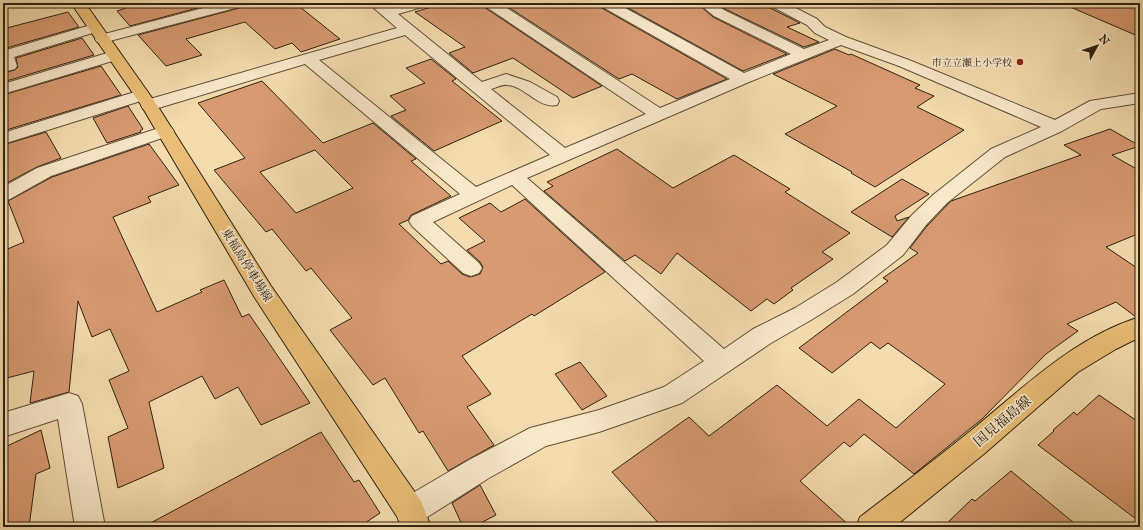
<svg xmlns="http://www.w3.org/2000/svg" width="1143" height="530" font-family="'IM FELL Great Primer','Noto Serif JP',serif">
<rect width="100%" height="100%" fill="#f4dcae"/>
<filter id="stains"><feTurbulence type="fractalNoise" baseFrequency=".005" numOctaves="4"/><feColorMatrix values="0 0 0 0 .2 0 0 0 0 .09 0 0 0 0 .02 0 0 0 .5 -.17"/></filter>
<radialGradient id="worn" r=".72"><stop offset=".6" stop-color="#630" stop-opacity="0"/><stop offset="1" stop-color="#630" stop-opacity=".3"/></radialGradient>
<g fill="#d89a72" stroke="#2e2110" fill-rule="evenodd">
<polygon points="121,3 216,3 130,26 117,11 126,8"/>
<polygon points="246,3 295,3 340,39 301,52 292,43 275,49 245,22 186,39 202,55 166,66 138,35 243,7"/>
<polygon points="444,3 482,3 484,7 602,86 573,98 513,58 473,73 449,53 465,47 415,12"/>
<polygon points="502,3 598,3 600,7 727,79 677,99 632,74 619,79"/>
<polygon points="619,3 697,3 713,17 787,54 743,71"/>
<polygon points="717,3 760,3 800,23 787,27 819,42 804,47 725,9"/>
<polygon points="1061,3 1140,3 1140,37"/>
<polygon points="68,12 79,27 3,49 3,29"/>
<polygon points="82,38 94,55 3,82 3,73 15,70 18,67 16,58"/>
<polygon points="835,49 849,55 851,54 920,85 915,88 934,96 917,107 964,130 875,187 851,173 852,172 785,134 837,106 773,74"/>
<polygon points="431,59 456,79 452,81 502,121 434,151 391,116 406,110 390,96 425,83 406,68"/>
<polygon points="101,66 121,95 3,131 3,95"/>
<path d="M 262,81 L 323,143 L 373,123 L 416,159 L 411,161 L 451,196 L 411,215 L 408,220 L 399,224 L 441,264 L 448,261 L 462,274 L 470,277 L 480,274 L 483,267 L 480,262 L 467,250 L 485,241 L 459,218 L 490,203 L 501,212 L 525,199 L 605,272 L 534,316 L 532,314 L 462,356 L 491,394 L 467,407 L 494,445 L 448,471 L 423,431 L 419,433 L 385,378 L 373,385 L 330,330 L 352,318 L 311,268 L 306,271 L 272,229 L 266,232 L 214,170 L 245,158 L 198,103 ZM 315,150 L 353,188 L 296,213 L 260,172 Z"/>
<polygon points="128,106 143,129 140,131 141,132 107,143 93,118"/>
<polygon points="1110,129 1140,146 1112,155 1140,171 1140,233 1106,247 1140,270 1140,316 1136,317 1116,302 1067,324 1078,331 1046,354 982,419 914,474 864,434 850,447 844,442 800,481 851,527 662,527 612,472 689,417 709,436 777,385 827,426 859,399 896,428 945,384 888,343 880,349 871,342 832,373 799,348 888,281 883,278 918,253 910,248 927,226 951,201 1081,155 1064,145"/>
<polygon points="46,132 61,158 37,167 3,185 3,145"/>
<polygon points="149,144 179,185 148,197 151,202 113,217 157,312 202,292 200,290 224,280 242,317 249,314 310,403 261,425 238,387 215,399 202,376 149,402 164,468 118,488 108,437 128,428 109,380 129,371 110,329 92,337 78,301 69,392 30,403 34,371 3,379 3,251 24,242 8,201 52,177"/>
<polygon points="617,149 673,188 734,155 790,189 785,192 850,233 822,252 833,259 791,288 793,290 774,304 767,299 751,311 677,253 661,274 635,255 625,261 544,191 553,186 547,182"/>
<polygon points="902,179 929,194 895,216 897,221 909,217 892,237 851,212"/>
<polygon points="580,362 607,396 582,410 555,374"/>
<polygon points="1099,395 1140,423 1140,522 1038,445 1054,431 1053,430 1074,412 1077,415"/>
<polygon points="41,430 50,468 36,474 29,527 3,527 3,448"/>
<polygon points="321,432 354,482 359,480 380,513 359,527 143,527"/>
<polygon points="1011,471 1079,527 943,527 972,499 975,501"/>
<polygon points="480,485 496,515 473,527 463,527 452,503"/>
</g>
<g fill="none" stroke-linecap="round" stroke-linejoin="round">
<defs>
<g id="minor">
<polygon points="222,3 245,3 243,6 102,43 97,42 95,39 97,36"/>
<path d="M 368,3 L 383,3 L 390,8 L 407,3 L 428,3 L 426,6 L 398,14 L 482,82 L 506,74 L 530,82 L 557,97 L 559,101 L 557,105 C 538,109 525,86 507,85 C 502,84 496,88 491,89 L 565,148 L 646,114 L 485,6 L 483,3 L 499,3 L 660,108 L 730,79 L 601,6 L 599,3 L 616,3 L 744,73 L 791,54 L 714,16 L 698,3 L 714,3 L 724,10 L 804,49 L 829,40 L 815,33 L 807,25 L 771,6 L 769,3 L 786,3 L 817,19 L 825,27 L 846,37 L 909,60 L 1055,120 L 1090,101 L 1096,100 L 1140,93 L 1140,103 L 1101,109 L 1062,131 L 1005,157 L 947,203 L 926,225 L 903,255 L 853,294 L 811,320 L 771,343 L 682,403 L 599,432 L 546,446 L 489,478 L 421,521 L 410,525 L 399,521 L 395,511 L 399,501 L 469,460 L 530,428 L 599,410 L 664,387 L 704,361 L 512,185 L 433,222 L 479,263 L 482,268 L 479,273 L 471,276 L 463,273 L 412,226 L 409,221 L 412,216 L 460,194 L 305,64 L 155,109 L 149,110 L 143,109 L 141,105 L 143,101 L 397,28 ZM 405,35 L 550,155 L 476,187 L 319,60 ZM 841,45 L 899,66 L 1041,127 L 991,149 L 933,195 L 912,215 L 887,245 L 837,282 L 795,308 L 753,329 L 724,349 L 527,178 L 749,82 Z"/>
<polygon points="94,24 99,25 101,28 99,31 14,57 17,66 15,69 3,72 3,51"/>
<polygon points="114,51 119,53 122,56 119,59 3,94 3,84"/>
<polygon points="141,90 147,91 149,95 147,99 3,144 3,133"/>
<polygon points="165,126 171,127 174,131 171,135 51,176 10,199 3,201 3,187 37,168"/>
<polygon points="69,393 78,396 82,404 105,527 75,527 58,419 3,437 3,413"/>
</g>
<g id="major">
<polygon points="71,3 85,3 157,105 271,286 421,501 431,527 401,527 398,518 255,298 141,105"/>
<path d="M 1140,317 L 1140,337 L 1116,349 L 1078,372 L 985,453 L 894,527 L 856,527 L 860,517 C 898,488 936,459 973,429 C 1024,387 1075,337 1140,317 Z"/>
</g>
</defs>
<use href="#minor" stroke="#605038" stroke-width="2"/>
<use href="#major" stroke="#2e2110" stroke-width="2"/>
<use href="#minor" fill="#f8e8ca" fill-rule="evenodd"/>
<use href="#major" fill="#eabe77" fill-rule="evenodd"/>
</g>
<circle fill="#8f2418" stroke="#f8e8ca" stroke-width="1.5" cx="1020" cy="62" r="4"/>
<g text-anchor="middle" stroke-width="3.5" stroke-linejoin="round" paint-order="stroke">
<g font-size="10" fill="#2e2110" stroke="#f8e8ca" text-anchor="end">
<text x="1012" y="66">市立立瀬上小学校</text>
</g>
<g font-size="12" fill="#2e2110" stroke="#f8e8ca">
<text transform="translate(247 265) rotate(58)" y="4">東福島停車場線</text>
</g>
<g font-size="14" fill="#2e2110" stroke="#f8e8ca">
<text transform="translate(1002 421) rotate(-40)" y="5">国見福島線</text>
</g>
</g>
<rect width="1143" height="530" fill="none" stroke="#f4dcae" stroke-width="16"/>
<rect x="4" y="4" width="1135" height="522" fill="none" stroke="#2e2110" stroke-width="2"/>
<rect x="8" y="8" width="1127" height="514" fill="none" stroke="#2e2110"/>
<g transform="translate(1097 46) rotate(50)" stroke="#f8e8ca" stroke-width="3" paint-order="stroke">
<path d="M0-3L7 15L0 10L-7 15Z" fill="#2e2110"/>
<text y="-6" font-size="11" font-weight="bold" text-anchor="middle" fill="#2e2110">N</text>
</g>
<rect width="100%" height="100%" filter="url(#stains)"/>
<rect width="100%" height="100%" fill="url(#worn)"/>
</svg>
